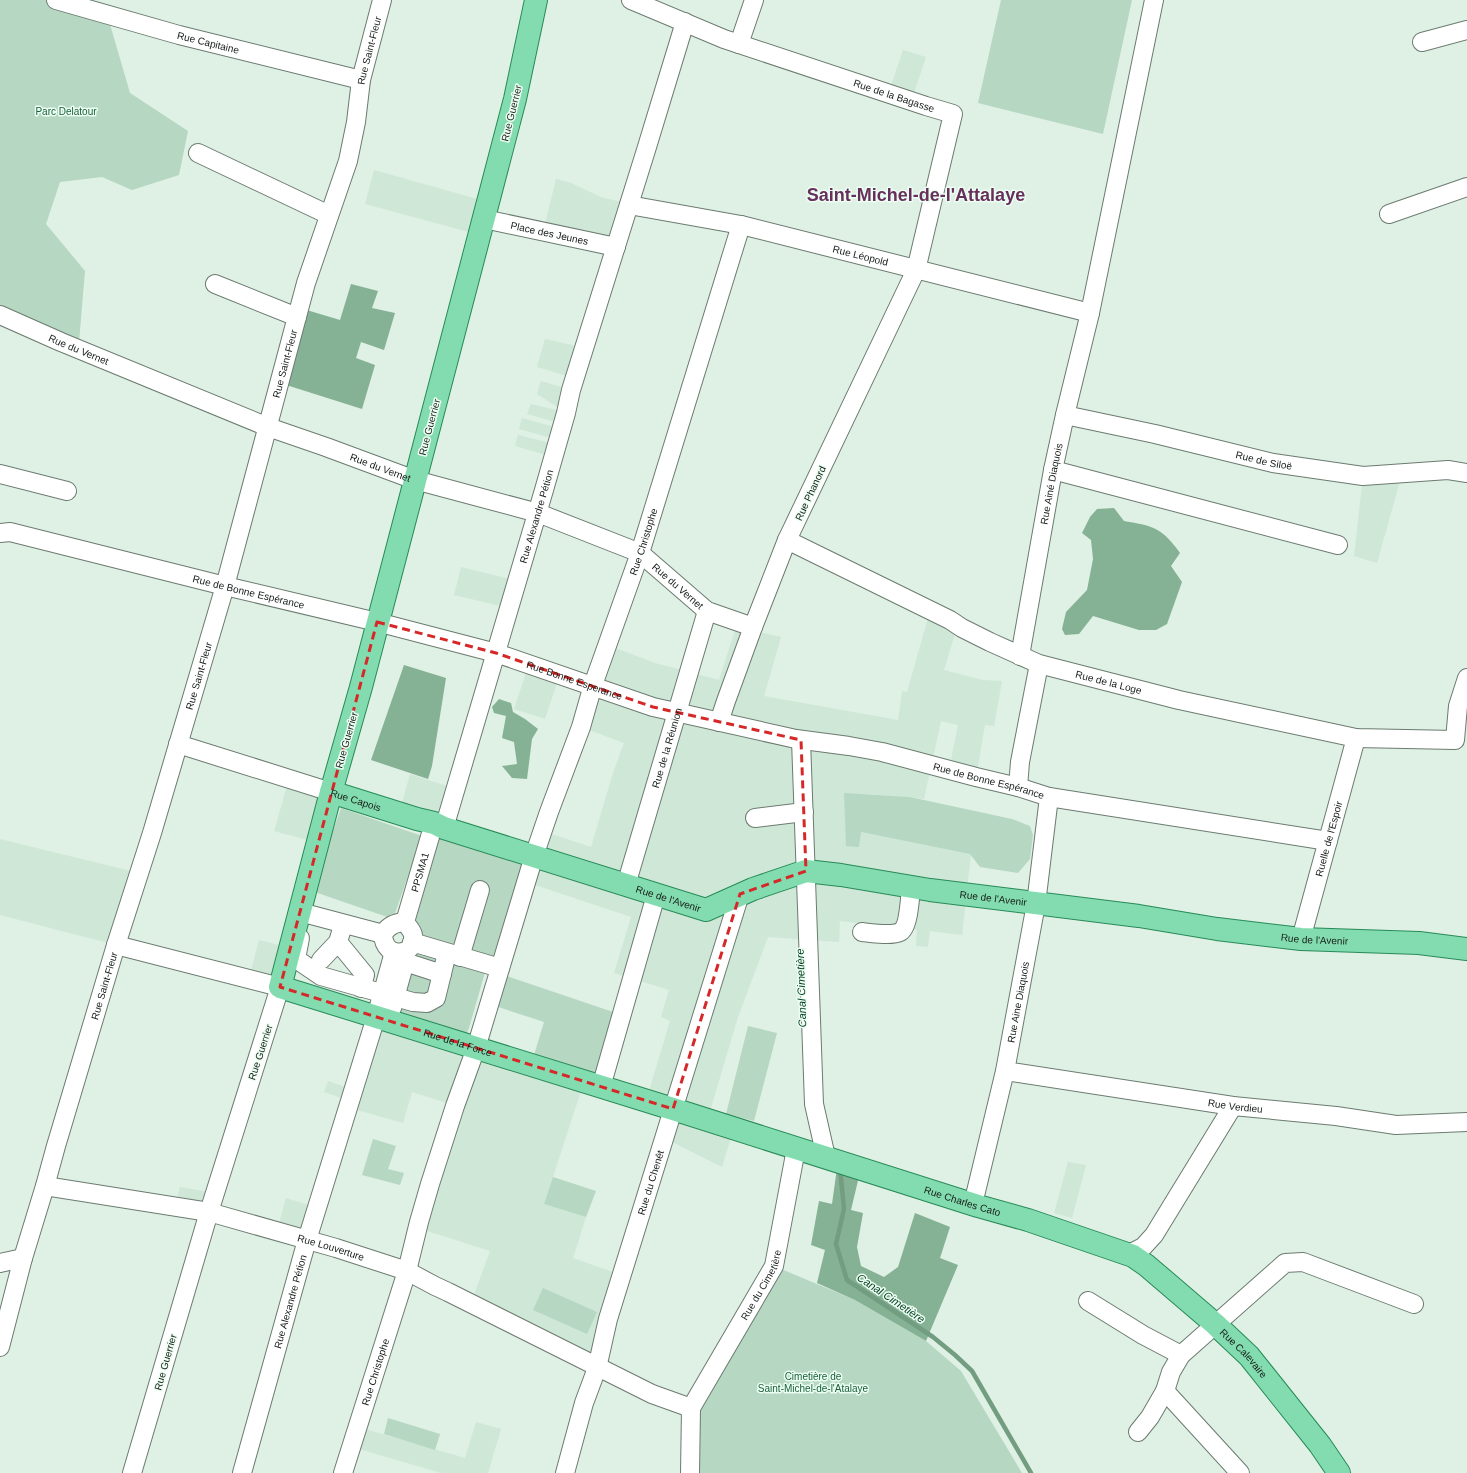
<svg xmlns="http://www.w3.org/2000/svg" width="1467" height="1473" font-family="Helvetica,sans-serif">
<rect width="100%" height="100%" fill="#dff0e4"/>
<g fill="#cfe7d6">
<polygon points="903,50 926,57 913,96 890,89"/>
<polygon points="374,170 488,202 480,235 365,204"/>
<polygon points="556,179 571,183 601,197 629,204 616,247 543,232"/>
<polygon points="545,339 585,348 574,378 537,367"/>
<polygon points="541,381 571,390 563,424 527,414 531,404 565,412 537,394"/>
<polygon points="522,418 558,428 555,439 519,429"/>
<polygon points="518,435 554,444 550,456 515,446"/>
<polygon points="1402,474 1377,563 1354,556 1363,476"/>
<polygon points="461,567 518,581 509,608 454,595"/>
<polygon points="930,611 957,627 944,670 983,680 1002,681 994,726 985,725 976,777 949,770 958,725 941,721 924,799 910,797 863,794 861,832 971,854 962,935 930,931 928,947 916,946 917,930 840,921 839,942 768,937 738,1017 707,1121 734,1128 722,1167 664,1138 673,1110 646,1101 670,1021 661,1017 669,990 614,973 631,917 526,882 542,831 591,847 613,773 624,743 581,727 607,645 655,663 719,680 736,627 781,637 764,696 898,720 902,691 907,692"/>
<polygon points="529,664 560,674 545,719 514,709"/>
<polygon points="410,774 456,789 444,828 399,814"/>
<polygon points="289,779 331,792 319,843 274,831"/>
<polygon points="0,839 139,873 116,945 0,915"/>
<polygon points="259,940 291,948 280,987 249,978"/>
<polygon points="376,1017 584,1082 544,1204 586,1217 573,1258 621,1275 597,1368 471,1303 490,1251 418,1228 447,1103 412,1092 403,1123 357,1110 366,1079"/>
<polygon points="328,1081 354,1090 350,1101 324,1092"/>
<polygon points="1068,1162 1086,1165 1072,1218 1054,1213"/>
<polygon points="180,1187 215,1193 209,1212 175,1206"/>
<polygon points="286,1198 318,1208 307,1240 277,1231"/>
<polygon points="476,1422 501,1429 488,1473 441,1473 359,1449 365,1429 465,1458"/>
</g>
<g fill="#b6d7c1">
<polygon points="0,0 56,0 107,14 130,93 188,131 179,175 132,190 102,177 60,182 46,224 85,271 78,354 0,319"/>
<polygon points="1001,0 1132,0 1103,134 978,103"/>
<polygon points="844,793 910,797 1012,819 1030,826 1033,835 1030,859 1018,873 980,867 970,854 861,832 859,847 846,846"/>
<polygon points="341,808 422,836 393,919 312,891"/>
<polygon points="438,835 526,861 494,960 417,934 412,917"/>
<polygon points="413,947 486,969 469,1028 467,1033 463,1036 384,1014"/>
<polygon points="498,973 622,1015 601,1087 531,1065 544,1022 489,1004"/>
<polygon points="748,1026 777,1033 754,1121 726,1114"/>
<polygon points="373,1139 396,1146 388,1169 404,1173 400,1185 362,1175"/>
<polygon points="553,1177 596,1191 586,1217 544,1204"/>
<polygon points="774,1266 855,1300 926,1341 961,1371 1022,1473 690,1473 691,1408"/>
<polygon points="543,1288 597,1312 587,1334 533,1310"/>
<polygon points="388,1418 440,1434 435,1450 384,1434"/>
</g>
<g fill="#85b194">
<polygon points="351,284 378,291 372,308 395,313 384,350 361,342 356,358 375,365 362,409 280,383 300,308 340,320"/>
<path d="M 1114,508 L 1124,521 C 1154,526 1162,528 1180,553 L 1171,566 L 1182,582 L 1167,624 L 1156,630 L 1139,630 L 1093,616 L 1079,634 L 1065,635 L 1062,629 L 1066,612 L 1087,590 L 1093,559 L 1091,540 L 1082,533 L 1090,517 L 1097,509 Z"/>
<polygon points="404,665 446,678 432,766 428,779 371,760"/>
<polygon points="499,699 511,703 513,712 525,719 538,729 532,739 527,779 512,778 502,766 517,764 514,742 502,738 506,716 494,713 492,707"/>
<polygon points="838,1161 861,1168 851,1210 863,1213 857,1247 861,1266 884,1277 898,1267 915,1213 950,1227 940,1258 958,1265 926,1341 855,1300 817,1283 825,1250 811,1245 819,1201 832,1204"/>
</g>
<g fill="none" stroke-linecap="round" stroke-linejoin="round">
<polyline stroke="#729d81" stroke-width="4.5" points="840,1168 844,1209 836,1244 847,1280 933,1337 955,1355 972,1371 1031,1473"/>
<defs>
<g id="minor">
<path id="s1" d="M 56,0 L 179,35 L 361,80"/>
<path id="s2" d="M 631,0 L 724,39 L 926,106 L 953,114 L 916,270 L 787,540 L 753,627 L 726,701 L 719,722"/>
<polyline points="1422,42 1467,30"/>
<polyline points="739,44 754,0"/>
<polyline points="198,153 329,215"/>
<path id="s3" d="M 629,205 L 741,225 L 1090,313"/>
<polyline points="1389,214 1467,187"/>
<path id="s4" d="M 484,219 L 616,247"/>
<polyline points="215,284 297,317"/>
<path id="s5" d="M 0,315 L 61,342 L 268,427 L 326,447 L 415,480 L 538,513 L 640,553 L 707,611 L 753,627"/>
<path id="s6" d="M 1065,415 L 1155,434 L 1273,463 L 1363,476 L 1448,470 L 1467,473"/>
<polyline points="1053,470 1338,545"/>
<polyline points="0,474 67,491"/>
<path id="s7" d="M 0,533 L 10,532 L 225,586 L 377,622 L 496,653 L 653,707 L 796,739 L 849,746 L 882,752 L 976,777 L 1018,787 L 1049,797 L 1328,841"/>
<path id="s8" d="M 787,540 L 950,620 L 962,628 L 990,642 L 1039,664 L 1179,700 L 1356,738 L 1455,740 L 1458,706 L 1467,678"/>
<path id="s9" d="M 1020,656 L 1053,470 L 1065,415 L 1090,313 L 1154,0"/>
<polyline points="801,740 814,1104 826,1157"/>
<polyline points="178,744 331,792"/>
<polyline points="1018,787 1020,762 1039,664"/>
<polyline points="755,818 804,812"/>
<path id="s10" d="M 444,828 L 544,490 L 566,413 L 571,390 C 610,267 648,145 685,22"/>
<path id="s11" d="M 626,885 L 707,611"/>
<polyline points="300,912 383,934"/>
<path id="s12" d="M 405,922 L 434,823"/>
<path d="M 405,922 C 408,927 412,930 413,935 C 418,955 384,962 383,934 C 389,925 395,923 405,922 Z"/>
<path d="M 862,932 C 871,933 892,936 900,932 C 909,927 910,897 911,887"/>
<polyline points="300,938 296,959 321,976 413,1002 427,1003 436,998 447,953"/>
<path id="s13" d="M 1301,939 L 1356,738"/>
<polyline points="338,942 365,975 361,988"/>
<polyline points="412,942 500,968"/>
<polyline points="116,945 280,987 209,1212 132,1473"/>
<polyline points="460,957 480,890"/>
<polyline points="321,960 338,942 341,932"/>
<polyline points="405,962 442,974"/>
<polyline points="392,1008 405,962 403,953"/>
<path id="s14" d="M 1005,1071 L 1233,1106 L 1336,1116 L 1396,1125 L 1467,1122"/>
<polyline points="601,1087 656,895"/>
<path id="s15" d="M 45,1186 L 209,1212 L 336,1248 L 407,1271 L 435,1286 L 448,1292 L 652,1394 L 691,1408"/>
<path id="s16" d="M 973,1204 L 1005,1071 L 1036,904 L 1049,797"/>
<polyline points="1129,1254 1143,1247 1154,1235 1233,1106"/>
<polyline points="0,1263 23,1258"/>
<polyline points="1088,1301 1143,1335 1181,1355"/>
<path id="s17" d="M 0,1347 L 23,1258 L 45,1186 L 56,1146 L 116,945 L 152,833 L 225,586 L 306,283 L 348,161 L 356,122 L 361,80 L 382,0"/>
<polyline points="1165,1391 1240,1473"/>
<polyline points="1138,1432 1150,1417 1165,1391 1171,1372 1181,1355 1285,1263 1303,1262 1414,1304"/>
<path id="s18" d="M 242,1473 L 307,1240 L 376,1017 L 394,952"/>
<path id="s19" d="M 343,1473 L 407,1271 L 419,1222 L 430,1184 L 455,1106 L 476,1048 L 534,856 L 549,812 L 581,727 L 593,685 L 640,553 L 741,225"/>
<path id="s20" d="M 565,1473 L 584,1403 L 597,1368 L 608,1319 L 740,894"/>
<path id="s21" d="M 690,1473 L 691,1408 L 774,1266 L 796,1149"/>
</g>
<g id="major">
<path id="s22" d="M 536,0 L 515,99 L 361,687 L 331,792 L 280,987 L 673,1109 L 978,1206 L 1028,1220 L 1133,1256 L 1146,1265 L 1215,1324 L 1249,1356 L 1320,1445 L 1339,1473"/>
<path id="s23" d="M 331,792 L 417,819 L 434,823 L 444,828 L 706,910 L 753,889 L 806,871 L 841,875 L 930,890 L 1139,916 L 1217,929 L 1301,939 L 1419,943 L 1467,949"/>
</g>
</defs>
<use href="#minor" stroke="#6b7b70" stroke-width="20"/>
<use href="#major" stroke="#278a58" stroke-width="24"/>
<use href="#minor" stroke="#fff" stroke-width="18"/>
<use href="#major" stroke="#83dcaf" stroke-width="22"/>
</g>
<path fill="none" stroke="#d62828" stroke-width="3" stroke-dasharray="8 5" stroke-linejoin="round" d="M 377,622 L 496,653 L 653,707 L 801,740 L 806,871 L 740,894 L 673,1109 L 280,987 Z"/>
<g text-anchor="middle" stroke-width="3" stroke-linejoin="round" paint-order="stroke">
<g font-size="10" fill="#171d19" stroke="#ecfef2">
<text dy="4" stroke="none"><textPath href="#s1" startOffset="158">Rue Capitaine</textPath></text>
<text dy="4" stroke="none"><textPath href="#s17" startOffset="1349">Rue Saint-Fleur</textPath></text>
<text dy="4" stroke="none"><textPath href="#s2" startOffset="280">Rue de la Bagasse</textPath></text>
<text transform="translate(511 113) rotate(-76)" y="4">Rue Guerrier</text>
<text dy="4" stroke="none"><textPath href="#s4" startOffset="67">Place des Jeunes</textPath></text>
<text dy="4" stroke="none"><textPath href="#s3" startOffset="237">Rue Léopold</textPath></text>
<text dy="4" stroke="none"><textPath href="#s5" startOffset="86">Rue du Vernet</textPath></text>
<text dy="4" stroke="none"><textPath href="#s17" startOffset="1024">Rue Saint-Fleur</textPath></text>
<text transform="translate(429 427) rotate(-75)" y="4">Rue Guerrier</text>
<text dy="4" stroke="none"><textPath href="#s6" startOffset="204">Rue de Siloë</textPath></text>
<text dy="4" stroke="none"><textPath href="#s5" startOffset="410">Rue du Vernet</textPath></text>
<text dy="4" stroke="none"><textPath href="#s9" startOffset="175">Rue Ainé Diaquois</textPath></text>
<text transform="translate(810 493) rotate(-65)" y="4">Rue Phanord</text>
<text dy="4" stroke="none"><textPath href="#s10" startOffset="325">Rue Alexandre Pétion</textPath></text>
<text dy="4" stroke="none"><textPath href="#s19" startOffset="979">Rue Christophe</textPath></text>
<text dy="4" stroke="none"><textPath href="#s5" startOffset="734">Rue du Vernet</textPath></text>
<text dy="4" stroke="none"><textPath href="#s7" startOffset="256">Rue de Bonne Espérance</textPath></text>
<text dy="4" stroke="none"><textPath href="#s17" startOffset="700">Rue Saint-Fleur</textPath></text>
<text dy="4" stroke="none"><textPath href="#s7" startOffset="594">Rue Bonne Esperance</textPath></text>
<text dy="4" stroke="none"><textPath href="#s8" startOffset="353">Rue de la Loge</textPath></text>
<text transform="translate(346 740) rotate(-74)" y="4">Rue Guerrier</text>
<text dy="4" stroke="none"><textPath href="#s11" startOffset="143">Rue de la Réunion</textPath></text>
<text dy="4" stroke="none"><textPath href="#s7" startOffset="1021">Rue de Bonne Espérance</textPath></text>
<text dy="4" stroke="none"><textPath href="#s23" startOffset="26">Rue Capois</textPath></text>
<text dy="4" stroke="none"><textPath href="#s13" startOffset="104">Ruelle de l'Espoir</textPath></text>
<text dy="4" stroke="none"><textPath href="#s12" startOffset="52">PPSMA1</textPath></text>
<text dy="4" stroke="none"><textPath href="#s23" startOffset="354">Rue de l'Avenir</textPath></text>
<text dy="4" stroke="none"><textPath href="#s23" startOffset="690">Rue de l'Avenir</textPath></text>
<text dy="4" stroke="none"><textPath href="#s23" startOffset="1014">Rue de l'Avenir</textPath></text>
<text dy="4" stroke="none"><textPath href="#s17" startOffset="376">Rue Saint-Fleur</textPath></text>
<text dy="4" stroke="none"><textPath href="#s16" startOffset="207">Rue Aine Diaquois</textPath></text>
<text dy="4" stroke="none"><textPath href="#s22" startOffset="1206">Rue de la Force</textPath></text>
<text transform="translate(260 1052) rotate(-72)" y="4">Rue Guerrier</text>
<text dy="4" stroke="none"><textPath href="#s14" startOffset="233">Rue Verdieu</textPath></text>
<text dy="4" stroke="none"><textPath href="#s20" startOffset="303">Rue du Chenêt</textPath></text>
<text dy="4" stroke="none"><textPath href="#s22" startOffset="1735">Rue Charles Cato</textPath></text>
<text dy="4" stroke="none"><textPath href="#s15" startOffset="293">Rue Louverture</textPath></text>
<text dy="4" stroke="none"><textPath href="#s21" startOffset="207">Rue du Cimetière</textPath></text>
<text dy="4" stroke="none"><textPath href="#s18" startOffset="178">Rue Alexandre Pétion</textPath></text>
<text dy="4" stroke="none"><textPath href="#s22" startOffset="2062">Rue Calevaire</textPath></text>
<text transform="translate(165 1362) rotate(-74)" y="4">Rue Guerrier</text>
<text dy="4" stroke="none"><textPath href="#s19" startOffset="106">Rue Christophe</textPath></text>
</g>
<g font-size="10" fill="#185f3a" stroke="#ecfef2">
<text x="66" y="115">Parc Delatour</text>
<text x="813" y="1380">Cimetière de<tspan x="813" dy="12">Saint-Michel-de-l'Atalaye</tspan></text>
</g>
<g font-size="11" font-style="italic" fill="#043d21" stroke="#ecfef2">
<text transform="translate(801 988) rotate(-92)" y="4">Canal Cimetière</text>
<text transform="translate(891 1298) rotate(34)" y="4">Canal Cimetière</text>
</g>
<g font-size="18" font-weight="bold" fill="#672f5b" stroke="#ecfef2">
<text x="916" y="201">Saint-Michel-de-l'Attalaye</text>
</g>
</g>
</svg>
